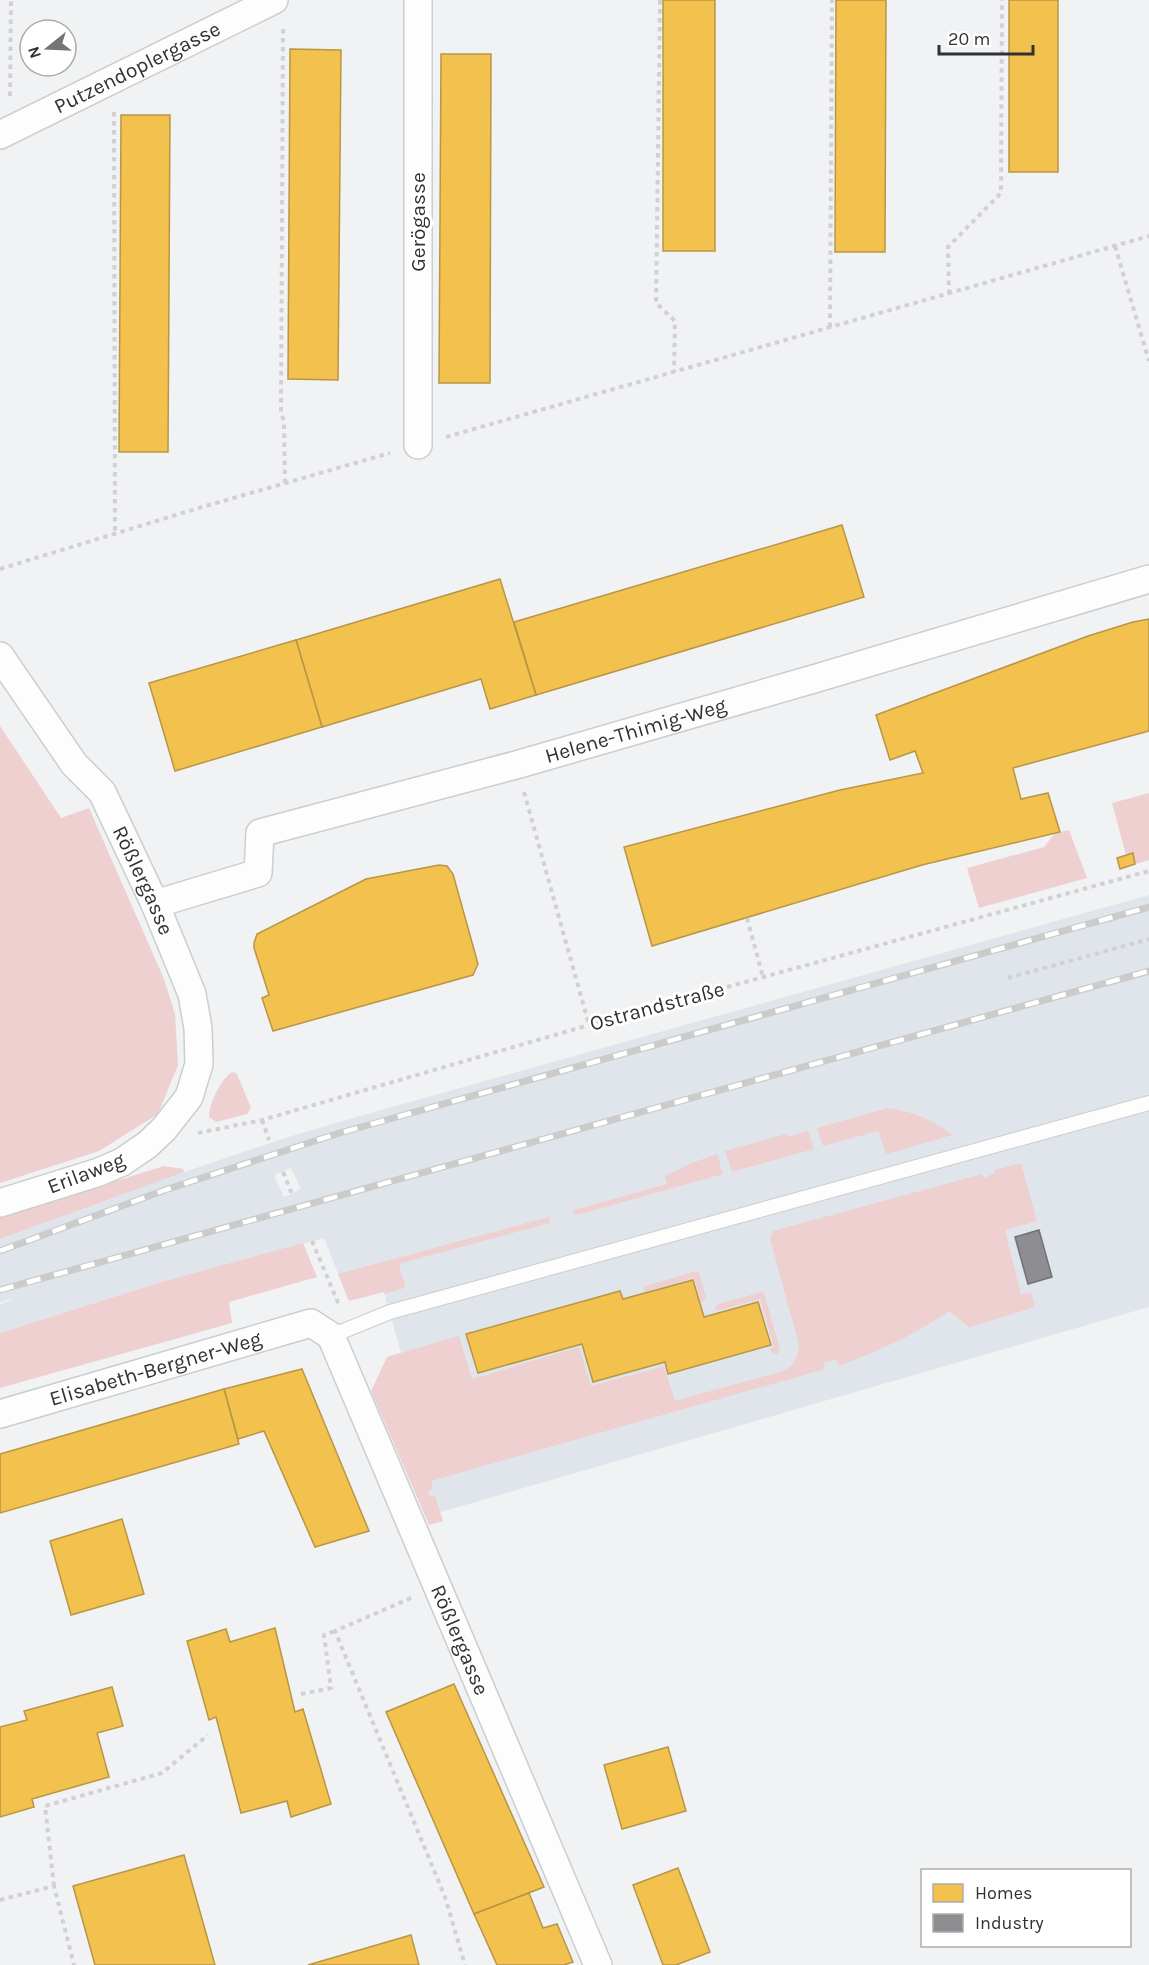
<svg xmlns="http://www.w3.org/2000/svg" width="1149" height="1965" font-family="Karla,sans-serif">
<rect width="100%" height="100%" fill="#f0f2f4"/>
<path fill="#dfe5ea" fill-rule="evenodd" d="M 1149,895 L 1149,1307 L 427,1516 L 387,1357 L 401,1353 L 384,1292 L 349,1301 L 324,1238 L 161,1282 L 0,1333 L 0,1305 L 14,1298 L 0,1302 L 0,1239 L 155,1182 L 282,1139 L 346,1120 ZM 291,1168 L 301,1189 L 284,1197 L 274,1175 Z"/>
<g fill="#eed0d1">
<polygon points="0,726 61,818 89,808 164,979 175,1014 178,1065 158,1114 99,1151 0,1183"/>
<polygon points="1149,793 1149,860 1120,869 1117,858 1126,855 1112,803"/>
<polygon points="1069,830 1087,878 979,908 967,868 1044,847 1055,833"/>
<path d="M 233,1072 L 237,1074 L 251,1108 L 247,1114 L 216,1122 L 209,1117 C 208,1106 222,1076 233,1072 Z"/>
<path d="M 888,1108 C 912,1111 934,1120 952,1135 L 886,1154 L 878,1131 L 823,1146 L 817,1128 Z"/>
<polygon points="808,1131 814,1149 732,1172 725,1151 786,1134 788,1137"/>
<polygon points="717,1154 723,1174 577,1215 571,1211 667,1184 665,1176 692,1163"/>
<path d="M 1021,1163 L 1037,1221 L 1005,1230 L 1021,1295 L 1031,1292 L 1035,1307 L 969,1327 L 949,1311 C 915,1335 878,1351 839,1366 L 836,1359 L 824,1363 L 825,1369 L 431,1481 L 433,1489 L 428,1491 L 430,1497 L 435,1496 L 443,1521 L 429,1525 L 371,1391 L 387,1357 L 459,1336 L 472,1379 L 579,1347 L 591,1386 L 664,1366 L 675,1401 L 783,1371 C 794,1366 798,1358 799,1345 L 770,1239 L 773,1231 L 982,1174 L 984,1178 L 995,1173 L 995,1170 Z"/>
<polygon points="164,1166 183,1169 184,1172 0,1239 0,1217"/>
<polygon points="549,1217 550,1223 402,1263 399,1267 405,1285 404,1288 385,1294 383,1292 349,1301 338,1274"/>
<polygon points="303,1243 317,1277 229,1302 232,1323 0,1388 0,1333 161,1282"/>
<polygon points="693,1272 699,1273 706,1297 704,1301 701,1302 694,1278 645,1292 643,1288 645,1286"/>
<polygon points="762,1292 765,1296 780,1350 777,1354 773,1354 770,1349 774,1347 760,1299 716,1311 715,1307 718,1304"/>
</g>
<g fill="#f2c14e" stroke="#b89646" stroke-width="1.5">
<rect x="663" y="0" width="52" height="251"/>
<polygon points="836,0 886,0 885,252 835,252"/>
<rect x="1009" y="0" width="49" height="172"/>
<polygon points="290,49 341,50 338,380 288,379"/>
<polygon points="441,54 491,54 490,383 439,383"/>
<polygon points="121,115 170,115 168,452 119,452"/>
<polygon points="842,525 864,597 536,695 514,622"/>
<polygon points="500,579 536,695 490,709 481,679 322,727 296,640"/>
<polygon points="1149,619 1149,731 1013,768 1021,799 1048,793 1060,832 922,865 652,946 624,847 840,790 923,773 915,751 890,760 876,715 1088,636 1133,622"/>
<polygon points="296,640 322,727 175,771 149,683"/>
<polygon points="1133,853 1135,864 1120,869 1117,858"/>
<polygon points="439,865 447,866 453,874 478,964 473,975 273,1031 262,998 269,995 254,948 254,943 257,934 366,879"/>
<polygon points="693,1280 704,1317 758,1302 771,1345 668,1374 665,1362 593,1382 582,1344 478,1373 466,1334 620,1291 623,1299"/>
<polygon points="302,1369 369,1531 315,1547 264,1431 238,1439 224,1389"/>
<polygon points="224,1389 239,1444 0,1513 0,1454"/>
<polygon points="122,1519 144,1594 71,1615 50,1541"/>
<polygon points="275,1628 295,1712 303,1709 331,1804 291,1817 287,1801 241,1813 216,1717 209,1720 187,1641 226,1629 230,1642"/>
<polygon points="454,1684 544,1887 474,1914 386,1712"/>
<polygon points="112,1687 123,1726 97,1733 109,1777 32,1799 34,1807 0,1817 0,1727 27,1720 24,1711"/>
<polygon points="668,1747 686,1811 622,1829 604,1765"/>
<polygon points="184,1855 215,1965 95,1965 73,1886"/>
<polygon points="678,1868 710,1952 676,1965 663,1965 633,1885"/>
<polygon points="529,1893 543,1928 557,1924 573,1962 564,1965 497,1965 474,1914"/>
<polygon points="411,1935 419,1965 308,1965"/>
</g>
<polygon fill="#8d8d92" stroke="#717176" stroke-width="1.5" points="1039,1230 1052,1277 1028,1284 1015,1237"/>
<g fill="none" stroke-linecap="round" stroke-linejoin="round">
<defs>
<polyline id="lane" points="331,1336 390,1312 1149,1103"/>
<g id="street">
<polyline points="418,0 418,445"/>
<path id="s1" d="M 0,135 L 274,0"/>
<path id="s2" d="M 0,656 L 74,764 L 102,792 L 155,904 L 192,994 L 198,1028 L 199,1064 L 189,1097 L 164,1129 L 147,1145 L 122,1162 L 99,1172 L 0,1203"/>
<path id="s3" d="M 155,904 L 258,873 L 260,833 L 516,765 L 817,678 L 1149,579"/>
<path id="s4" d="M 0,1414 L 311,1323 L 331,1336 L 598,1965"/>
</g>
</defs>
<use href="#lane" stroke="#cbcdce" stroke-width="16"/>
<use href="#street" stroke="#cbcdce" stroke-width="30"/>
<g stroke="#d1d1d3" stroke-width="4" stroke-dasharray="4.5 4.5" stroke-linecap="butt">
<polyline points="660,0 656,303 675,321 674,372"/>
<polyline points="283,29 281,412 284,422 285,483"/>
<polyline points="10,96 11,0"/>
<polyline points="114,112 115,535"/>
<polyline points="1115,246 1149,361"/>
<polyline points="949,294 948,247 1001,193 1002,0"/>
<polyline points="830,327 832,0"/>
<polyline points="446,437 1149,236"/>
<polyline points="0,569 202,507 390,453"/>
<polyline points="524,792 589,1025"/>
<polyline points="747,918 763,977"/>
<polyline points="1008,978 1149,939"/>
<polyline points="262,1120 269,1140"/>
<polyline points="198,1133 262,1120 589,1025 1149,871"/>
<polyline points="283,1172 292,1194"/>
<polyline points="312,1241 339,1305"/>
<polyline points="411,1598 335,1631 445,1897 465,1965"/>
<polyline points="301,1694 331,1688 324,1635 335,1631"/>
<polyline points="54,1886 45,1806 162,1773 208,1735"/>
<polyline points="0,1900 54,1886 74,1965"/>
</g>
<use href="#lane" stroke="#fdfdfd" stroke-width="14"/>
<use href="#street" stroke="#fdfdfd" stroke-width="27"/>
<defs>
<g id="rail">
<polyline points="0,1251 165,1190 336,1134 1149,907"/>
<polyline points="0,1290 1149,971"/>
</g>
</defs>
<use href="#rail" stroke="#cbcbcc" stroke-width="7"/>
<use href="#rail" stroke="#fff" stroke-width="4.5" stroke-dasharray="14" stroke-linecap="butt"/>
</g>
<g text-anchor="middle" stroke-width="6" stroke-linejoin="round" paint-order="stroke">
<g font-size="21" fill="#303133" stroke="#fff">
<text dy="7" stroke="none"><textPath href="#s1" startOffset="153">Putzendoplergasse</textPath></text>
<text transform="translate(418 222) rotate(-90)" y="7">Gerögasse</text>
<text dy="7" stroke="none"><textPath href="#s3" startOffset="537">Helene-Thimig-Weg</textPath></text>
<text dy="7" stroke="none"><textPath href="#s2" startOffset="268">Rößlergasse</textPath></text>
<text transform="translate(657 1006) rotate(-15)" y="7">Ostrandstraße</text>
<text transform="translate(86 1173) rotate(-21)" y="7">Erilaweg</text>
<text dy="7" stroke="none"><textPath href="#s4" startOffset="162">Elisabeth-Bergner-Weg</textPath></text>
<text dy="7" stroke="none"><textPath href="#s4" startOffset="678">Rößlergasse</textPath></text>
</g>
</g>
<rect x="921" y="1869" width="210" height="78" fill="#ffffff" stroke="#acadad" stroke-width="1.5"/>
<rect x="933" y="1884" width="30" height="18" fill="#f2c14e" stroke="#acadad" stroke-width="1.5"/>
<text x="975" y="1899" font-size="18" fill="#303133">Homes</text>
<rect x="933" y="1914" width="30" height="18" fill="#8d8d92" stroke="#acadad" stroke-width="1.5"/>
<text x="975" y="1929" font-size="18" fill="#303133">Industry</text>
<g transform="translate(48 48) rotate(252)"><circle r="28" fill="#ffffff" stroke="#acadad" stroke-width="1.5"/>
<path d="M0-4.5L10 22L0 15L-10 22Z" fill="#737577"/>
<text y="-9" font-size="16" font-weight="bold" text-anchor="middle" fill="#303133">N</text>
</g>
<path d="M939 45v9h94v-9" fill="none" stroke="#303133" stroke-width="3"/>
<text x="948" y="45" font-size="18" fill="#303133" stroke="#ffffff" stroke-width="4.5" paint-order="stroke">20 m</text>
</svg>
